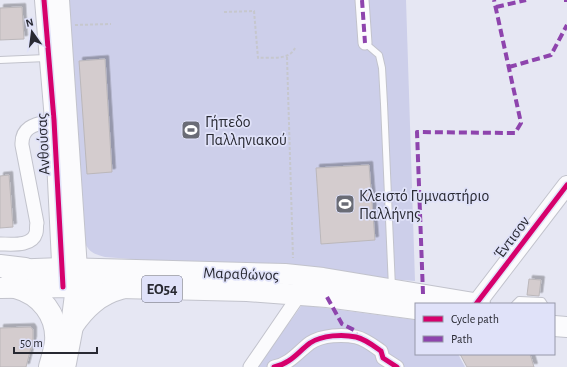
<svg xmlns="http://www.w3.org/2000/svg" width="567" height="367" font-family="'Alegreya Sans',sans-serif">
<defs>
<filter id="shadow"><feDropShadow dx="3.5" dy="-3.5" stdDeviation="0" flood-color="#0004"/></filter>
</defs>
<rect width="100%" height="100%" fill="#e6e7f3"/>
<g fill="#cdcfea">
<path d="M 67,0 L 406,0 L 415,281 L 105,257 C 91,253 89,252 83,239 Z"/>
<polygon points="302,305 416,320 416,354 458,354 465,367 257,367"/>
</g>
<g fill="#d4ccce" stroke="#bbb7ba" filter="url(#shadow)">
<polygon points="22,7 24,39 0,40 0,8"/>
<polygon points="105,59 112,172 87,174 79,61"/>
<polygon points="369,165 375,240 321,244 316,168"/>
<polygon points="9,175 13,227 0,228 0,176"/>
<polygon points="529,279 541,280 539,296 527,295"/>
<polygon points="31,327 33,330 33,340 26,367 0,367 0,328"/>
<polygon points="460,354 530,354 534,367 467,367"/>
</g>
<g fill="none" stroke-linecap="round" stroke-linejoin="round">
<defs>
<g id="lane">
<polyline points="365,43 379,55 382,68 384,104 392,288"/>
<polyline points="0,60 46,58"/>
<polyline points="515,304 519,300 542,301 544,304"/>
</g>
<g id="street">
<polyline points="362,0 365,43"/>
<path d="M 0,244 C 11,244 32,247 36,233 C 37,230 36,226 37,223 L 22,145 C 21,125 38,124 54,120"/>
<polyline points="250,367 300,294"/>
<path d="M 274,367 C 290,364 298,352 310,343 C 322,335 343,334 356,337 C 365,339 374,346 381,351 L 383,358 L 397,367"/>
</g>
<g id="secondary">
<polyline points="44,0 54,120 62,282"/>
<polyline points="60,0 78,269 77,283"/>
<polyline points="476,304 567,185"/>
</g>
<g id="primary">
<polyline points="8,270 62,268 285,274 323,278 480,304"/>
<polyline points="0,288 77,287 247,291 327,297 416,309"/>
<polyline points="554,326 567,327"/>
</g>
<g id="highway">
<polyline points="0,266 25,269"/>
<path d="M 15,287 C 41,294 58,315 56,342 C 55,351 52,359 50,367"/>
<path d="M 72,326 C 85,307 99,294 121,288"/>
<polyline points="65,363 72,326 77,287"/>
</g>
</defs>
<use href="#lane" stroke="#c2c3cc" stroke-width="8"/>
<use href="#street" stroke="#c2c3cc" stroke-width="15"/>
<use href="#secondary" stroke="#c2c3cc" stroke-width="20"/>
<use href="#primary" stroke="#c2c3cc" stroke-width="22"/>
<use href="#highway" stroke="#c2c3cc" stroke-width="24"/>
<g stroke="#c6c7cd" stroke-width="2" stroke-dasharray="3 2" stroke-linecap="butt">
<path d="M 224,12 L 254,11 L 258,58 C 270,57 289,61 295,48"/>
<polyline points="75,25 111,24"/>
<polyline points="287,57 293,258"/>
</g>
<use href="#lane" stroke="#fbfbfd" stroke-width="6"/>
<use href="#street" stroke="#fbfbfd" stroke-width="13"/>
<use href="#secondary" stroke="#fbfbfd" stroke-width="18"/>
<use href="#primary" stroke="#fbfbfd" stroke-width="20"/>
<use href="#highway" stroke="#fbfbfd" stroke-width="22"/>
<g stroke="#8e44ad" stroke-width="4" stroke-dasharray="8 4" stroke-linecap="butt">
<polyline points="362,0 365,43"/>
<polyline points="564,0 567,0"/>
<polyline points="496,7 526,0"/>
<polyline points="509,67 551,55 567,25"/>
<polyline points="423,294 417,132 515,133 521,123 494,0"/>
<polyline points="327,297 342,324 354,330 357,337"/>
</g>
<defs>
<g id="cycleway">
<polyline points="44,0 54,120 63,287"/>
<polyline points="476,304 567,185"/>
<path d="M 274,367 C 290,364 298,352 310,343 C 322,335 343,334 356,337 C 365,339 374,346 381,351 L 383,358 L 397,367"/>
</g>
</defs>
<use href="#cycleway" stroke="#e0e2f9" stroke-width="8"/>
<use href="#cycleway" stroke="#d6006c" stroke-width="5"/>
</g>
<defs>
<symbol id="stadium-square" viewBox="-11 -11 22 22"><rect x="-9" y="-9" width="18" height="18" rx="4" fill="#6a6c76" stroke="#e0e2f9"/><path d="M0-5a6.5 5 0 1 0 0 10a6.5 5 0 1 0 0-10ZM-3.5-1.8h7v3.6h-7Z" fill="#fff"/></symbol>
</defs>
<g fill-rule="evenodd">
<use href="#stadium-square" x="180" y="119" width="22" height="22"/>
<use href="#stadium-square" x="334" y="193" width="22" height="22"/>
</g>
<g text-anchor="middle" stroke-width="3.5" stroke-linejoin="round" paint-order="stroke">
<rect fill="#e0e2f9" stroke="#5f606e" stroke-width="1" x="142" y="276" width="40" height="26" rx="3"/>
<g font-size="15" font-weight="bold" fill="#282932">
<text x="162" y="294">ΕΟ54</text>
</g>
<g font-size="16" fill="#282932" stroke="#e0e2f9" text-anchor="start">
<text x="205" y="127">Γήπεδο<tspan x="205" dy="18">Παλληνιακού</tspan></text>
<text x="359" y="201">Κλειστό Γυμναστήριο<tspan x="359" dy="18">Παλλήνης</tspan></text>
</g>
<g font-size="16" fill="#282932" stroke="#e0e2f9">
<text transform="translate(42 144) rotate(-93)" y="6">Ανθούσας</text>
<text transform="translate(511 237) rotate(-53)" y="6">Έντισον</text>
<text transform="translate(241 273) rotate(2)" y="6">Μαραθώνος</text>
</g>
</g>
<rect x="415" y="303" width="140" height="52" fill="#e0e2f9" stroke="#9698a9"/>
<rect x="423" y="316" width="20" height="6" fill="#d6006c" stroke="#9698a9"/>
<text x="451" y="323" font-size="12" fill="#282932">Cycle path</text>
<rect x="423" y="336" width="20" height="6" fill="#8e44ad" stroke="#9698a9"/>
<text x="451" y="343" font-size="12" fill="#282932">Path</text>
<g transform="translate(32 32) rotate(346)" stroke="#e0e2f9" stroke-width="3" paint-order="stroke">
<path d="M0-3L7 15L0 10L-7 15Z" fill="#282932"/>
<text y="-6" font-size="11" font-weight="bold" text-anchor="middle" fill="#282932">N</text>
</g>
<path d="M14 347v6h83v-6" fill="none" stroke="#282932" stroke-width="2"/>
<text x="20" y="347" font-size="12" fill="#282932" stroke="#e0e2f9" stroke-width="3" paint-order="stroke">50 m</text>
</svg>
